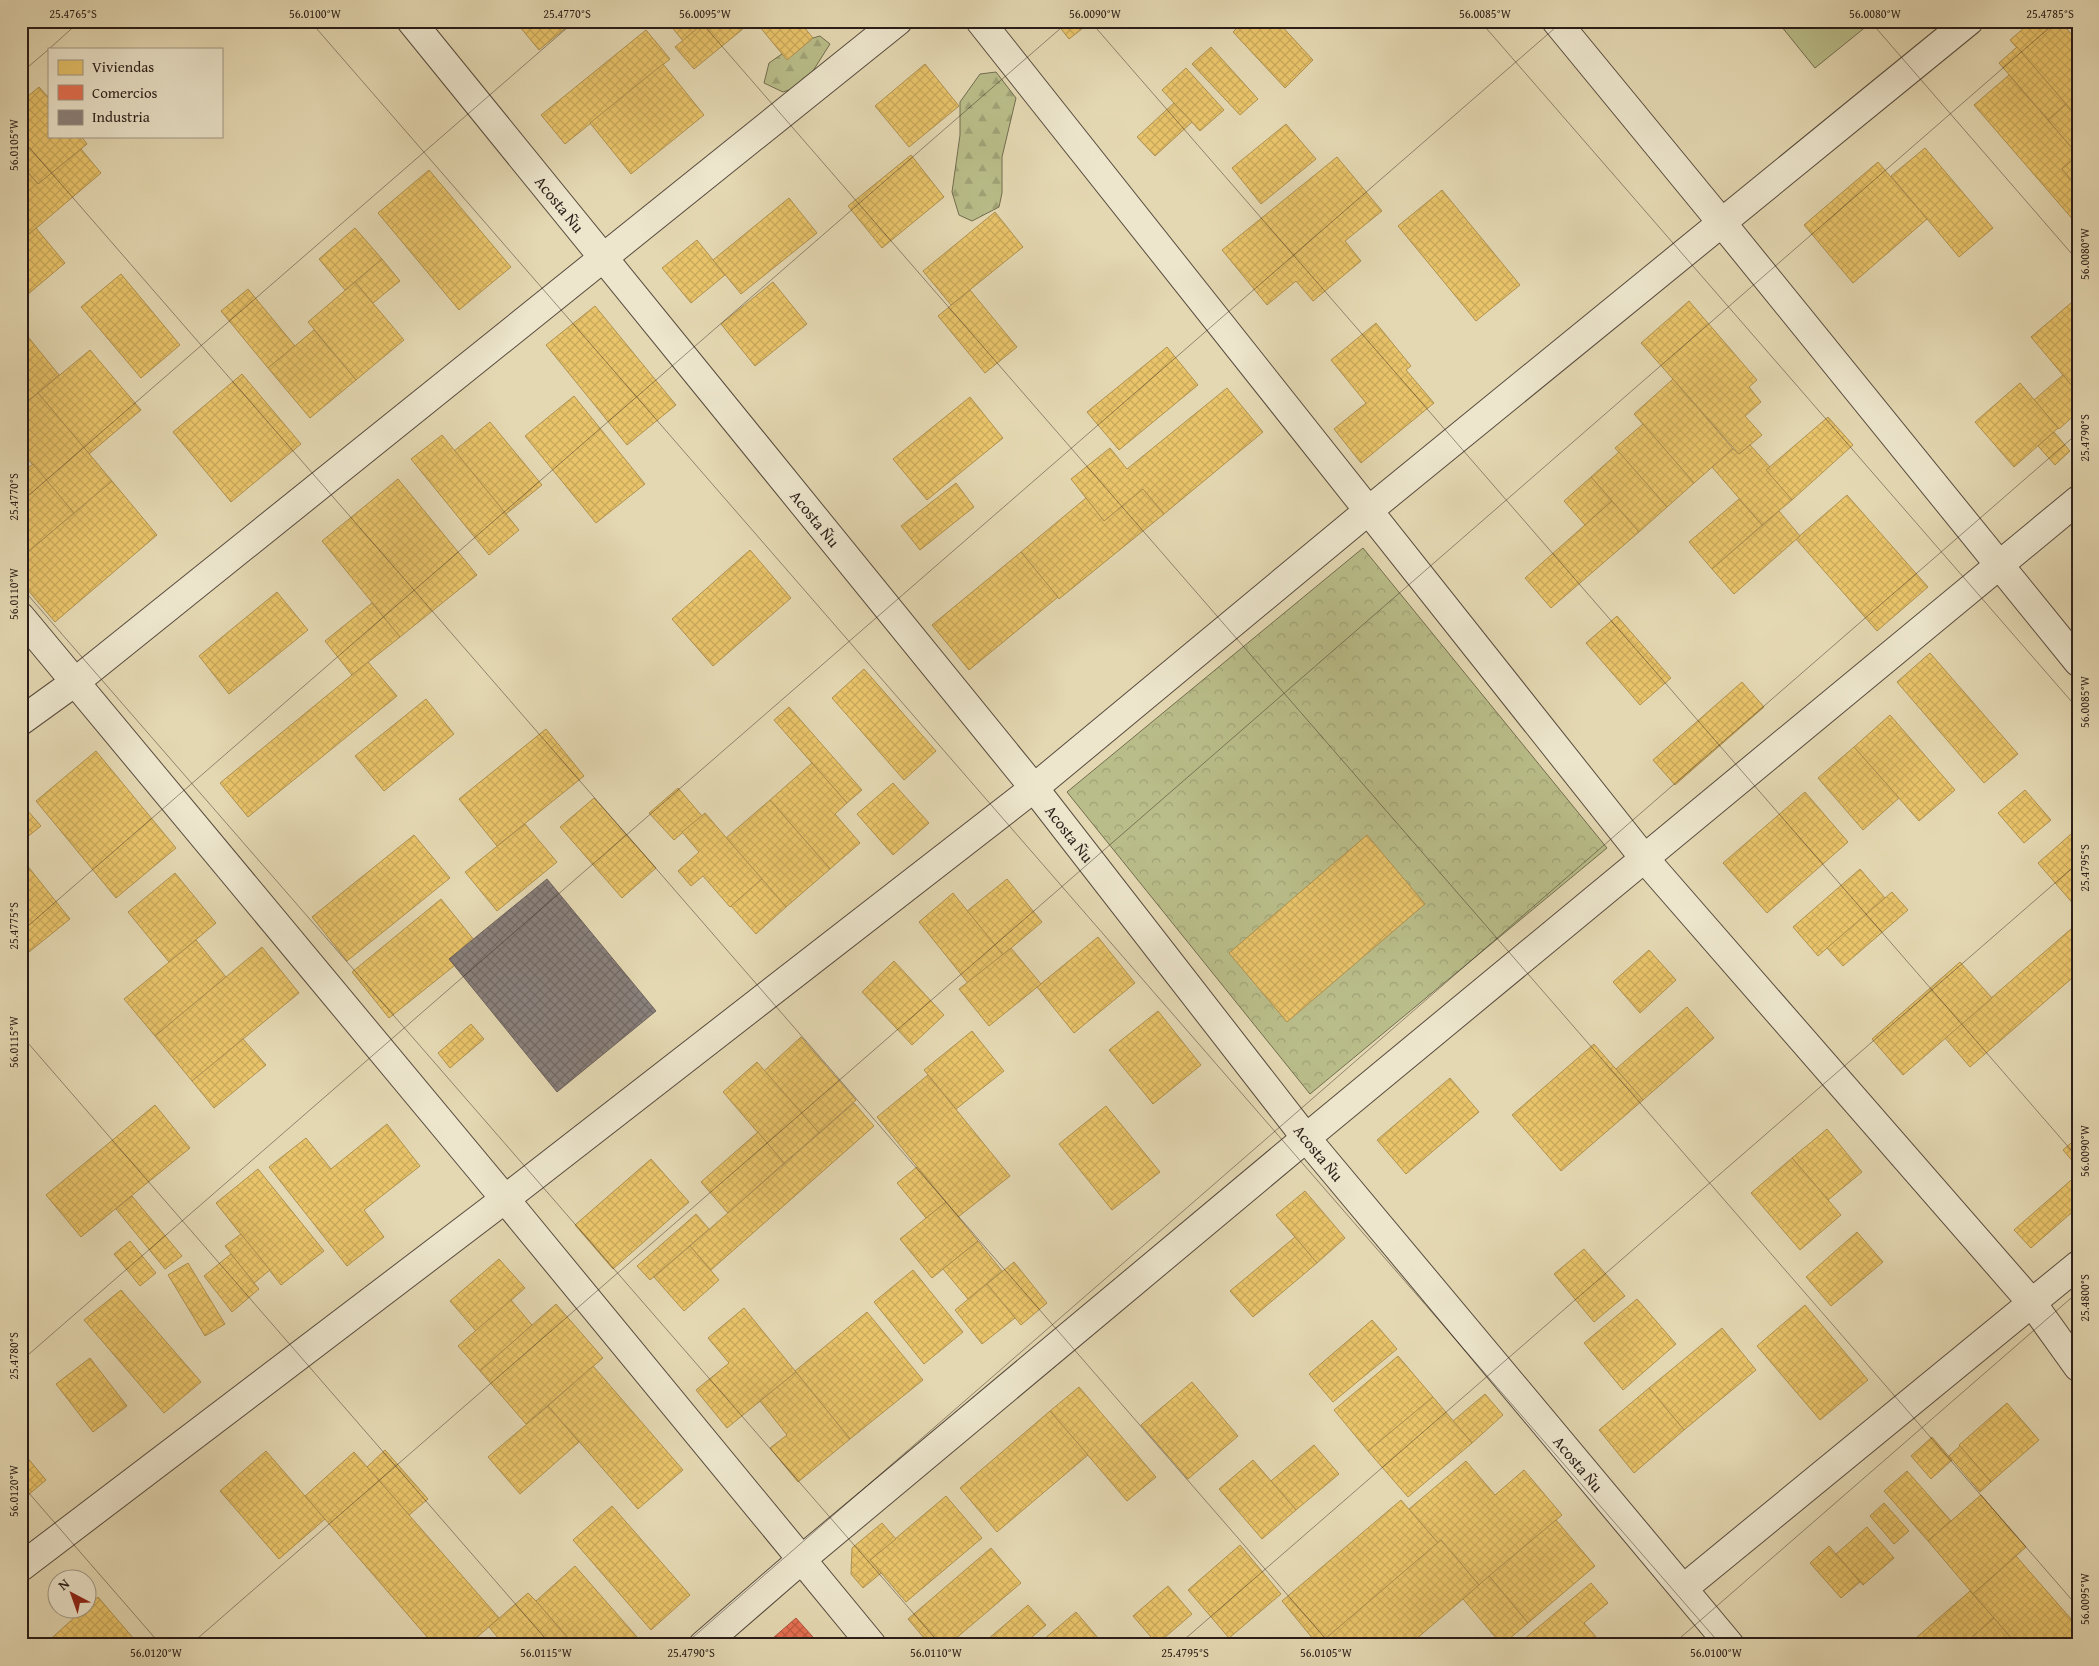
<svg xmlns="http://www.w3.org/2000/svg" width="2099" height="1666" font-family="'Gentium Book Plus',serif">
<defs>
<pattern id="forest-firs" width="22" height="20" patternUnits="userSpaceOnUse" patternTransform="scale(1.25)"><rect width="22" height="20" fill="#b9bd89"/><path d="M5 1l3.5 6h-7zM16 11l3.5 6h-7z" fill="#9fa276"/></pattern>
<pattern id="park-crowns" width="20" height="18" patternUnits="userSpaceOnUse" patternTransform="scale(1.25)"><rect width="20" height="18" fill="#b9bd89"/><path d="M2 6a3 3 0 1 1 6 0M12 15a3 3 0 1 1 6 0" fill="none" stroke="#9fa276"/></pattern>
<pattern id="homes-cross-hatch" width="8" height="8" patternUnits="userSpaceOnUse" patternTransform="scale(1.25)"><rect width="8" height="8" fill="#e9c46a"/><path d="M0 0l8 8M0 8l8-8" fill="none" stroke="#c8a85b"/></pattern>
<pattern id="shops-cross-hatch" width="8" height="8" patternUnits="userSpaceOnUse" patternTransform="scale(1.25)"><rect width="8" height="8" fill="#e76f51"/><path d="M0 0l8 8M0 8l8-8" fill="none" stroke="#bb5b42"/></pattern>
<pattern id="industry-cross-hatch" width="8" height="8" patternUnits="userSpaceOnUse" patternTransform="scale(1.25)"><rect width="8" height="8" fill="#8a817c"/><path d="M0 0l8 8M0 8l8-8" fill="none" stroke="#716965"/></pattern>
</defs>
<rect width="100%" height="100%" fill="#e4d8b2"/>
<filter id="stains"><feTurbulence type="fractalNoise" baseFrequency=".004" numOctaves="4"/><feColorMatrix values="0 0 0 0 .2 0 0 0 0 .09 0 0 0 0 .02 0 0 0 .5 -.17"/></filter>
<radialGradient id="worn" r=".72"><stop offset=".6" stop-color="#630" stop-opacity="0"/><stop offset="1" stop-color="#630" stop-opacity=".3"/></radialGradient>
<g fill="url(#forest-firs)" stroke="#726d50">
<polygon points="820,36 830,44 804,85 783,92 764,83 769,63 799,42"/>
<polygon points="996,72 1016,98 1002,157 1002,193 999,207 972,221 959,215 952,192 960,135 960,102 980,74"/>
</g>
<polygon fill="url(#park-crowns)" stroke="#726d50" points="1363,548 1607,848 1310,1094 1067,792"/>
<polygon fill="#b9bd89" stroke="#726d50" points="1777,21 1873,21 1815,68"/>
<g fill="url(#homes-cross-hatch)" stroke="#b09251">
<polygon points="515,21 574,21 539,50"/>
<polygon points="667,21 706,21 683,41"/>
<polygon points="706,21 747,21 749,24 694,69 675,47"/>
<polygon points="755,21 799,21 813,38 787,60"/>
<polygon points="1055,21 1092,21 1069,39"/>
<polygon points="1244,21 1277,21 1313,60 1285,88 1233,32"/>
<polygon points="2032,21 2060,21 2078,42 2078,118 2010,40"/>
<polygon points="646,30 670,59 565,144 541,115"/>
<polygon points="1211,47 1258,99 1240,115 1192,64"/>
<polygon points="2017,47 2066,104 2048,120 1999,63"/>
<polygon points="663,64 704,115 631,174 590,123"/>
<polygon points="925,64 959,106 909,147 875,106"/>
<polygon points="1186,68 1224,110 1200,131 1162,90"/>
<polygon points="2009,75 2078,155 2062,169 2078,188 2078,220 2075,222 1974,105"/>
<polygon points="39,87 49,98 49,136 81,136 87,144 38,184 21,164 21,102"/>
<polygon points="1174,103 1192,122 1155,156 1137,137"/>
<polygon points="2066,104 2078,118 2078,155 2048,120"/>
<polygon points="1286,124 1316,159 1261,204 1232,168"/>
<polygon points="1925,148 1993,228 1959,257 1891,176"/>
<polygon points="81,149 101,173 21,241 21,180 29,174 38,184"/>
<polygon points="911,155 944,197 882,248 848,206"/>
<polygon points="2078,155 2078,188 2062,169"/>
<polygon points="1337,157 1382,211 1345,241 1361,261 1313,301 1296,281 1267,305 1222,250"/>
<polygon points="1878,162 1927,219 1853,283 1804,225"/>
<polygon points="429,170 511,267 459,310 378,213"/>
<polygon points="1442,190 1520,285 1476,321 1398,226"/>
<polygon points="789,198 817,233 741,294 713,260"/>
<polygon points="995,212 1023,247 951,305 923,271"/>
<polygon points="36,228 65,263 21,300 21,241"/>
<polygon points="355,228 382,259 345,290 319,259"/>
<polygon points="697,240 725,275 691,303 662,268"/>
<polygon points="382,259 400,281 373,303 355,282"/>
<polygon points="121,274 180,345 141,378 81,307"/>
<polygon points="355,282 404,340 356,380 308,322"/>
<polygon points="773,282 807,324 755,366 721,324"/>
<polygon points="248,289 295,346 268,368 221,311"/>
<polygon points="970,290 1017,347 985,373 938,316"/>
<polygon points="2078,297 2078,393 2031,337"/>
<polygon points="1689,301 1757,380 1749,387 1761,402 1745,416 1762,435 1739,454 1641,343"/>
<polygon points="595,306 676,405 627,445 546,345"/>
<polygon points="1376,323 1411,366 1406,370 1434,403 1361,463 1334,429 1366,403 1331,360"/>
<polygon points="21,329 29,338 21,344"/>
<polygon points="314,330 356,380 310,418 268,368"/>
<polygon points="29,338 59,375 21,407 21,344"/>
<polygon points="1167,347 1198,385 1119,450 1087,412"/>
<polygon points="90,350 141,410 89,454 38,393"/>
<polygon points="242,374 301,444 231,502 173,432"/>
<polygon points="2063,375 2078,393 2078,412 2059,429 2034,400"/>
<polygon points="1673,379 1733,449 1694,483 1634,414"/>
<polygon points="2020,383 2058,428 2014,467 1975,422"/>
<polygon points="1227,388 1263,432 1164,514 1143,489 1104,521 1071,479 1110,448 1127,469"/>
<polygon points="38,393 112,481 74,513 21,451 21,407"/>
<polygon points="574,396 645,484 596,523 525,436"/>
<polygon points="970,397 1003,438 927,500 893,459"/>
<polygon points="1828,417 1853,445 1792,500 1766,470"/>
<polygon points="490,422 542,485 506,514 454,451"/>
<polygon points="1643,424 1694,483 1667,507 1615,448"/>
<polygon points="2054,432 2070,451 2055,465 2038,446"/>
<polygon points="442,435 519,530 489,555 411,459"/>
<polygon points="1750,445 1770,467 1766,470 1792,500 1762,525 1712,467 1733,449 1739,454"/>
<polygon points="1619,452 1667,507 1639,532 1591,477"/>
<polygon points="33,464 74,513 21,558 21,473"/>
<polygon points="1591,477 1612,501 1585,525 1564,501"/>
<polygon points="398,479 477,575 400,637 322,541"/>
<polygon points="112,481 157,535 55,622 21,582 21,558"/>
<polygon points="956,483 974,507 920,550 901,526"/>
<polygon points="1143,489 1164,514 1059,599 1021,552 1086,498 1104,521"/>
<polygon points="1847,495 1928,587 1877,631 1796,539"/>
<polygon points="1739,499 1762,525 1712,569 1689,542"/>
<polygon points="1612,501 1639,532 1551,608 1525,578"/>
<polygon points="1779,511 1800,536 1734,594 1712,569"/>
<polygon points="750,550 791,598 713,666 672,619"/>
<polygon points="1021,552 1058,597 969,670 932,625"/>
<polygon points="277,592 308,630 229,694 199,656"/>
<polygon points="372,603 400,637 352,675 325,641"/>
<polygon points="1617,616 1671,678 1640,705 1586,643"/>
<polygon points="1930,653 2018,754 1984,783 1897,682"/>
<polygon points="368,662 397,696 248,817 220,783"/>
<polygon points="864,669 936,751 904,780 832,698"/>
<polygon points="1742,682 1764,707 1675,785 1653,760"/>
<polygon points="426,699 454,734 384,791 355,756"/>
<polygon points="789,707 862,790 847,803 774,720"/>
<polygon points="1890,715 1955,790 1919,821 1854,747"/>
<polygon points="546,729 584,776 497,846 459,799"/>
<polygon points="1854,747 1899,798 1863,830 1818,778"/>
<polygon points="96,751 176,848 116,898 36,801"/>
<polygon points="812,763 847,803 835,814 860,843 830,869 770,800"/>
<polygon points="893,783 929,823 893,855 857,814"/>
<polygon points="678,788 702,816 674,840 649,813"/>
<polygon points="2025,790 2051,820 2024,843 1998,813"/>
<polygon points="1805,792 1848,842 1767,913 1723,863"/>
<polygon points="594,798 656,868 622,898 560,827"/>
<polygon points="770,800 830,869 786,907 726,838"/>
<polygon points="21,803 41,826 21,842"/>
<polygon points="705,813 762,879 730,907 703,876 691,886 678,871 699,852 682,832"/>
<polygon points="525,824 557,862 497,911 465,872"/>
<polygon points="2078,828 2078,904 2075,906 2038,863"/>
<polygon points="414,835 450,878 347,961 312,917"/>
<polygon points="1367,835 1425,904 1287,1022 1229,953"/>
<polygon points="26,864 70,919 29,952 21,942 21,868"/>
<polygon points="1860,869 1885,898 1818,956 1793,927"/>
<polygon points="175,873 216,923 169,962 128,912"/>
<polygon points="762,879 786,907 756,934 731,906"/>
<polygon points="1007,879 1042,922 1003,955 967,911"/>
<polygon points="1892,892 1908,910 1843,966 1827,948"/>
<polygon points="953,893 1003,955 968,983 919,922"/>
<polygon points="441,899 479,946 389,1018 352,972"/>
<polygon points="2071,929 2078,936 2078,973 1970,1067 1945,1038"/>
<polygon points="1098,937 1135,983 1074,1033 1037,987"/>
<polygon points="196,940 226,977 155,1036 124,999"/>
<polygon points="262,947 299,993 192,1081 155,1036"/>
<polygon points="1011,948 1041,984 989,1026 959,989"/>
<polygon points="1649,950 1676,980 1640,1013 1613,982"/>
<polygon points="894,961 944,1015 912,1045 862,992"/>
<polygon points="1960,962 1992,998 1903,1075 1872,1039"/>
<polygon points="1687,1007 1714,1038 1643,1100 1616,1069"/>
<polygon points="1158,1011 1201,1065 1153,1104 1109,1050"/>
<polygon points="471,1024 484,1039 450,1068 438,1053"/>
<polygon points="972,1031 1004,1071 956,1109 924,1070"/>
<polygon points="801,1037 856,1100 819,1133 764,1071"/>
<polygon points="243,1039 266,1065 214,1108 192,1081"/>
<polygon points="1594,1044 1643,1100 1561,1171 1512,1115"/>
<polygon points="757,1062 819,1133 784,1163 723,1092"/>
<polygon points="928,1075 1010,1176 958,1217 877,1117"/>
<polygon points="1450,1078 1479,1112 1406,1174 1377,1140"/>
<polygon points="854,1103 874,1126 711,1270 690,1246"/>
<polygon points="155,1105 190,1148 81,1237 46,1195"/>
<polygon points="1106,1106 1160,1172 1112,1210 1059,1144"/>
<polygon points="387,1124 420,1166 364,1210 384,1237 347,1266 269,1167 306,1138 331,1169"/>
<polygon points="1827,1129 1862,1172 1828,1200 1792,1158"/>
<polygon points="758,1132 784,1163 728,1213 701,1182"/>
<polygon points="2078,1137 2078,1164 2076,1165 2063,1150"/>
<polygon points="1792,1158 1841,1215 1800,1250 1751,1193"/>
<polygon points="651,1159 689,1202 613,1269 575,1225"/>
<polygon points="917,1167 946,1202 926,1218 897,1183"/>
<polygon points="258,1169 324,1251 281,1285 216,1203"/>
<polygon points="2078,1174 2078,1207 2031,1248 2014,1230"/>
<polygon points="1305,1191 1345,1238 1317,1263 1276,1215"/>
<polygon points="132,1196 182,1256 165,1269 116,1209"/>
<polygon points="946,1202 978,1241 932,1278 900,1239"/>
<polygon points="696,1214 709,1229 650,1280 637,1266"/>
<polygon points="1857,1232 1883,1262 1831,1306 1806,1277"/>
<polygon points="241,1234 270,1270 254,1283 225,1246"/>
<polygon points="1295,1237 1317,1263 1253,1317 1230,1291"/>
<polygon points="130,1241 156,1273 140,1286 114,1254"/>
<polygon points="978,1241 1002,1271 968,1299 943,1269"/>
<polygon points="690,1246 719,1280 684,1311 654,1277"/>
<polygon points="1584,1249 1625,1296 1594,1322 1554,1274"/>
<polygon points="231,1254 259,1289 232,1312 204,1276"/>
<polygon points="499,1259 525,1288 476,1331 450,1301"/>
<polygon points="1014,1262 1047,1303 1021,1325 987,1284"/>
<polygon points="188,1263 225,1324 205,1336 168,1275"/>
<polygon points="913,1270 963,1332 924,1364 874,1302"/>
<polygon points="987,1284 1015,1318 982,1344 955,1310"/>
<polygon points="121,1290 201,1382 164,1413 84,1320"/>
<polygon points="1637,1299 1676,1344 1623,1390 1584,1343"/>
<polygon points="511,1300 532,1325 480,1371 458,1346"/>
<polygon points="556,1304 603,1358 526,1424 480,1371"/>
<polygon points="1805,1305 1868,1380 1820,1420 1757,1346"/>
<polygon points="744,1308 796,1372 727,1428 696,1390 729,1363 708,1338"/>
<polygon points="867,1312 923,1380 850,1439 795,1371"/>
<polygon points="1372,1320 1397,1349 1333,1402 1309,1374"/>
<polygon points="1722,1328 1756,1370 1684,1430 1649,1388"/>
<polygon points="1398,1356 1433,1397 1368,1451 1334,1410"/>
<polygon points="90,1358 127,1406 93,1432 56,1384"/>
<polygon points="593,1366 683,1470 638,1509 548,1406"/>
<polygon points="796,1372 850,1439 798,1482 770,1448 787,1435 760,1401"/>
<polygon points="1192,1382 1238,1436 1188,1479 1141,1425"/>
<polygon points="1079,1387 1156,1477 1127,1501 1050,1411"/>
<polygon points="1649,1388 1684,1430 1634,1473 1599,1430"/>
<polygon points="1485,1394 1503,1415 1472,1443 1453,1421"/>
<polygon points="1433,1397 1472,1443 1408,1497 1368,1451"/>
<polygon points="2007,1403 2039,1440 1991,1482 1959,1445"/>
<polygon points="548,1406 579,1442 520,1494 488,1457"/>
<polygon points="1050,1411 1088,1455 997,1532 960,1488"/>
<polygon points="1932,1437 1952,1460 1931,1479 1911,1456"/>
<polygon points="1314,1445 1339,1474 1296,1510 1271,1481"/>
<polygon points="1960,1446 1991,1482 1980,1492 1949,1456"/>
<polygon points="21,1450 46,1480 21,1501"/>
<polygon points="385,1450 428,1499 409,1515 367,1467"/>
<polygon points="266,1451 325,1519 279,1559 220,1491"/>
<polygon points="354,1452 499,1618 468,1645 434,1645 305,1496"/>
<polygon points="1253,1460 1296,1510 1262,1539 1219,1489"/>
<polygon points="1466,1461 1495,1495 1524,1470 1562,1515 1479,1585 1441,1540 1438,1543 1409,1509"/>
<polygon points="1907,1471 1951,1521 1928,1541 1884,1491"/>
<polygon points="1981,1495 2026,1547 1973,1594 1928,1541"/>
<polygon points="946,1496 982,1538 906,1602 870,1560"/>
<polygon points="1401,1500 1438,1543 1318,1645 1282,1601"/>
<polygon points="1884,1503 1909,1531 1894,1544 1870,1516"/>
<polygon points="612,1506 690,1595 651,1630 573,1540"/>
<polygon points="1556,1520 1595,1566 1528,1623 1489,1576"/>
<polygon points="882,1523 896,1539 870,1560 881,1573 863,1588 851,1574 852,1548"/>
<polygon points="1867,1527 1894,1558 1863,1585 1836,1554"/>
<polygon points="1441,1540 1479,1585 1463,1599 1409,1645 1318,1645"/>
<polygon points="1240,1545 1281,1594 1229,1638 1188,1590"/>
<polygon points="1829,1546 1860,1582 1841,1598 1810,1563"/>
<polygon points="991,1548 1021,1583 948,1645 930,1645 908,1619"/>
<polygon points="2016,1556 2078,1627 2078,1645 2017,1645 1973,1594"/>
<polygon points="575,1566 637,1637 628,1645 574,1645 536,1601"/>
<polygon points="1489,1576 1528,1623 1502,1645 1463,1599"/>
<polygon points="1591,1583 1608,1603 1584,1623 1603,1645 1517,1645"/>
<polygon points="1168,1586 1192,1614 1157,1644 1133,1616"/>
<polygon points="1970,1591 1994,1618 1963,1645 1908,1645"/>
<polygon points="528,1593 536,1601 574,1645 504,1645 489,1627"/>
<polygon points="98,1597 139,1645 46,1645 45,1644 85,1608 88,1608 88,1606"/>
<polygon points="1028,1605 1046,1625 1023,1645 981,1645"/>
<polygon points="1076,1612 1104,1645 1037,1645"/>
<polygon points="1994,1618 2017,1645 1963,1645"/>
</g>
<polygon fill="url(#shops-cross-hatch)" stroke="#ae5640" points="796,1618 820,1645 765,1645"/>
<polygon fill="url(#industry-cross-hatch)" stroke="#6d635e" points="547,879 656,1011 557,1092 449,959"/>
<g fill="none" stroke-linecap="round" stroke-linejoin="round">
<defs>
<g id="minor">
<path id="s1" d="M 411,21 L 1034,788 L 1306,1138 L 1730,1645"/>
<polyline points="980,21 1644,858 2032,1303 2078,1367"/>
<polyline points="1556,21 1722,223 2078,662"/>
<polyline points="21,617 505,1199 872,1645"/>
<polyline points="21,721 75,682 898,21"/>
<polyline points="21,1567 505,1199 1034,788 1368,511 1969,21"/>
<polyline points="1684,1588 2078,1265"/>
<polyline points="703,1645 801,1560 1306,1138 2078,500"/>
</g>
</defs>
<use href="#minor" stroke="#584c3e" stroke-width="30"/>
<use href="#minor" stroke="#ede6cd" stroke-width="28"/>
</g>
<path fill="none" stroke="#2a1d18" stroke-width="1" stroke-opacity="0.45" d="M 310,21 L 1721,1645M 700,21 L 2078,1607M 1090,21 L 2078,1158M 1480,21 L 2078,709M 1870,21 L 2078,261M 49,49 L 80,21M 21,73 L 49,49M 21,138 L 1331,1645M 21,502 L 575,21M 21,587 L 941,1645M 21,932 L 1069,21M 21,1035 L 551,1645M 21,1361 L 1563,21M 21,1484 L 161,1645M 190,1645 L 2057,21M 684,1645 L 2078,433M 1178,1645 L 2078,863M 1672,1645 L 2078,1292"/>
<g text-anchor="middle" stroke-width="5" stroke-linejoin="round" paint-order="stroke">
<g font-size="16" fill="#2a1d18" stroke="#ede6cd">
<text dy="6" stroke="none"><textPath href="#s1" startOffset="236">Acosta Ñu</textPath></text>
<text dy="6" stroke="none"><textPath href="#s1" startOffset="641">Acosta Ñu</textPath></text>
<text dy="6" stroke="none"><textPath href="#s1" startOffset="1046">Acosta Ñu</textPath></text>
<text dy="6" stroke="none"><textPath href="#s1" startOffset="1451">Acosta Ñu</textPath></text>
<text dy="6" stroke="none"><textPath href="#s1" startOffset="1856">Acosta Ñu</textPath></text>
</g>
</g>
<rect width="2099" height="1666" fill="none" stroke="#e4d8b2" stroke-width="55"/>
<rect x="48" y="48" width="175" height="90" fill="#ede6cd" stroke="#9f9685"/>
<rect x="58" y="60" width="25" height="15" fill="#e9c46a" stroke="#9f9685"/>
<text x="92" y="72" font-size="15" fill="#2a1d18">Viviendas</text>
<rect x="58" y="85" width="25" height="15" fill="#e76f51" stroke="#9f9685"/>
<text x="92" y="98" font-size="15" fill="#2a1d18">Comercios</text>
<rect x="58" y="110" width="25" height="15" fill="#8a817c" stroke="#9f9685"/>
<text x="92" y="122" font-size="15" fill="#2a1d18">Industria</text>
<g transform="translate(72 1594) rotate(319)"><circle r="24" fill="#ede6cd" stroke="#9f9685"/>
<path d="M0-4L9 19L0 12L-9 19Z" fill="#8f2418"/>
<text y="-8" font-size="14" font-weight="bold" text-anchor="middle" fill="#2a1d18">N</text>
</g>
<rect x="28" y="28" width="2044" height="1610" fill="none" stroke="#2a1d18" stroke-width="2"/>
<g font-size="12" text-anchor="middle" fill="#2a1d18">
<text x="73" y="18">25.4765°S</text>
<text x="315" y="18">56.0100°W</text>
<text x="567" y="18">25.4770°S</text>
<text x="705" y="18">56.0095°W</text>
<text x="1095" y="18">56.0090°W</text>
<text x="1485" y="18">56.0085°W</text>
<text x="1875" y="18">56.0080°W</text>
<text x="2050" y="18">25.4785°S</text>
<text transform="translate(14 145) rotate(-90)" y="4">56.0105°W</text>
<text transform="translate(2085 254) rotate(-90)" y="4">56.0080°W</text>
<text transform="translate(2085 438) rotate(-90)" y="4">25.4790°S</text>
<text transform="translate(14 497) rotate(-90)" y="4">25.4770°S</text>
<text transform="translate(14 594) rotate(-90)" y="4">56.0110°W</text>
<text transform="translate(2085 702) rotate(-90)" y="4">56.0085°W</text>
<text transform="translate(2085 868) rotate(-90)" y="4">25.4795°S</text>
<text transform="translate(14 926) rotate(-90)" y="4">25.4775°S</text>
<text transform="translate(14 1042) rotate(-90)" y="4">56.0115°W</text>
<text transform="translate(2085 1151) rotate(-90)" y="4">56.0090°W</text>
<text transform="translate(2085 1298) rotate(-90)" y="4">25.4800°S</text>
<text transform="translate(14 1356) rotate(-90)" y="4">25.4780°S</text>
<text transform="translate(14 1491) rotate(-90)" y="4">56.0120°W</text>
<text transform="translate(2085 1599) rotate(-90)" y="4">56.0095°W</text>
<text x="156" y="1657">56.0120°W</text>
<text x="546" y="1657">56.0115°W</text>
<text x="691" y="1657">25.4790°S</text>
<text x="936" y="1657">56.0110°W</text>
<text x="1185" y="1657">25.4795°S</text>
<text x="1326" y="1657">56.0105°W</text>
<text x="1716" y="1657">56.0100°W</text>
</g>
<rect width="100%" height="100%" filter="url(#stains)"/>
<rect width="100%" height="100%" fill="url(#worn)"/>
</svg>
